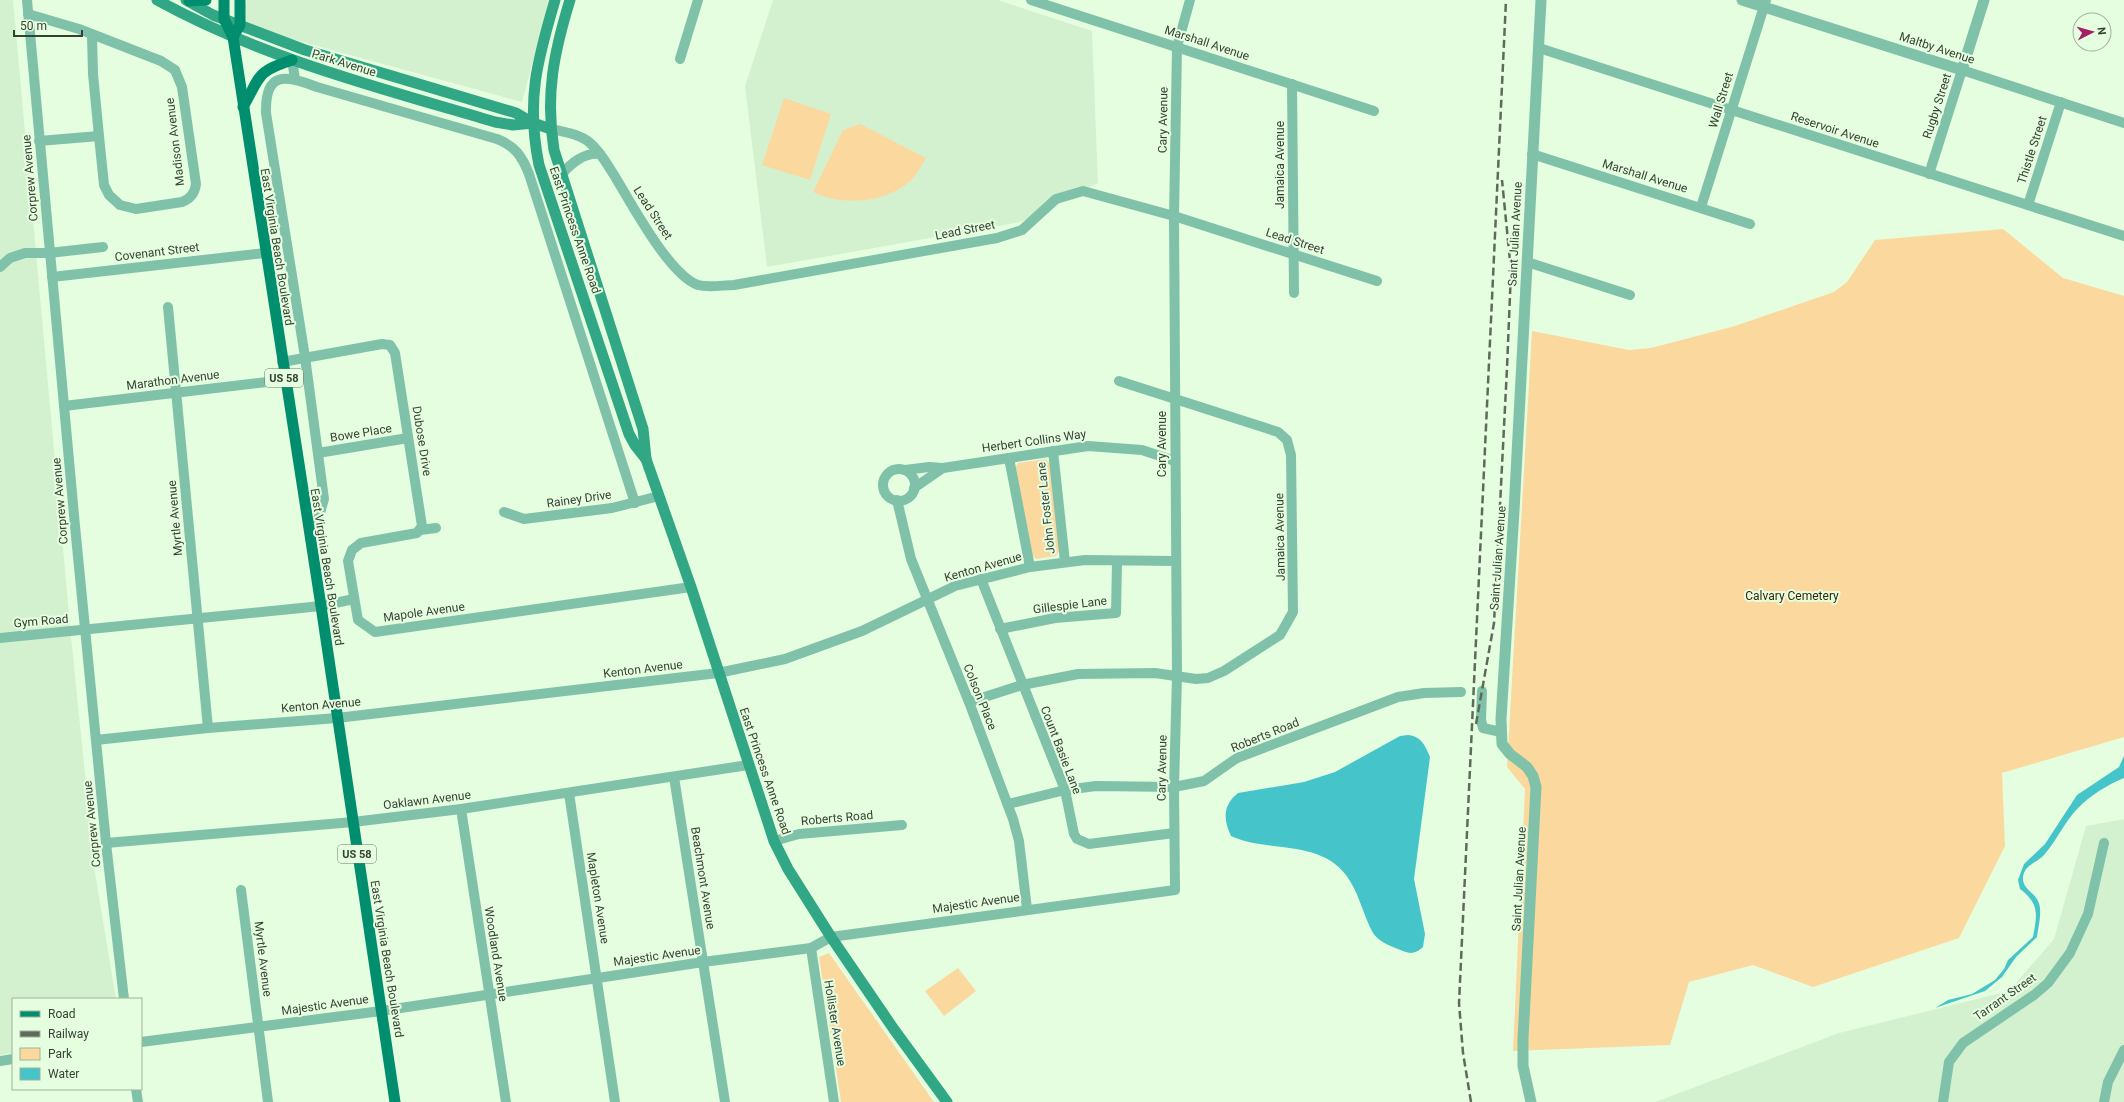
<svg xmlns="http://www.w3.org/2000/svg" width="2124" height="1102" font-family="Roboto,sans-serif">
<rect width="100%" height="100%" fill="#e6fee0"/>
<g fill="#d4f1cf">
<polygon points="0,0 13,0 71,636 95,872 116,999 13,999 13,1053 0,1055"/>
<polygon points="247,0 549,0 522,102 240,25"/>
<polygon points="773,0 998,0 1092,31 1098,183 1021,222 767,267 745,86"/>
<polygon points="2124,819 2124,1102 1655,1102 1839,1033 2009,991 2054,939 2086,826"/>
</g>
<g fill="#fbd99e">
<polygon points="784,98 831,114 810,180 762,165"/>
<path d="M 860,124 L 926,158 C 922,164 919,171 914,177 C 891,203 843,207 813,192 L 843,130 Z"/>
<polygon points="2003,229 2063,278 2124,296 2124,737 2002,773 2005,846 1959,938 1813,987 1753,965 1689,982 1670,1045 1513,1051 1525,789 1507,767 1532,331 1629,350 1651,348 1735,326 1834,292 1847,282 1875,240"/>
<polygon points="1046,459 1050,464 1060,550 1056,556 1036,559 1031,553 1015,469 1018,463"/>
<polygon points="829,953 934,1102 841,1102 819,957"/>
<polygon points="958,968 976,991 944,1016 925,991"/>
</g>
<g fill="#45c4c9">
<path d="M 1408,735 C 1421,736 1425,745 1430,757 L 1414,879 L 1425,934 L 1423,947 C 1414,955 1409,954 1398,949 C 1390,946 1378,941 1373,933 C 1363,915 1359,892 1346,875 C 1318,839 1268,853 1231,836 C 1223,819 1223,805 1238,793 L 1304,782 L 1335,772 L 1400,736 Z"/>
<path d="M 2124,756 L 2124,778 C 2107,785 2091,795 2078,808 C 2065,821 2057,840 2044,855 C 2037,863 2023,865 2023,879 C 2023,889 2035,893 2038,901 C 2043,911 2038,927 2037,937 L 2016,957 L 2002,977 L 1985,991 L 1935,1008 L 1948,1000 L 1972,994 L 1995,980 L 2004,969 L 2008,960 L 2033,937 C 2037,915 2040,904 2020,889 L 2018,880 L 2024,864 L 2045,844 L 2077,795 L 2119,767 Z"/>
</g>
<g fill="none" stroke-linecap="round" stroke-linejoin="round">
<g stroke="#80c2a9" stroke-width="10">
<polyline points="27,0 75,526 106,843 124,999"/>
<polyline points="1031,0 1374,111"/>
<path d="M 28,14 L 79,29 L 161,61 L 175,70 L 182,87 L 196,184 C 195,193 190,199 182,202 L 136,209 L 120,205 L 109,195 L 104,185 L 99,136 L 93,74 L 92,35"/>
<polyline points="1539,48 2124,236"/>
<polyline points="680,59 698,0"/>
<polyline points="292,60 295,79"/>
<polyline points="1292,84 1294,293"/>
<path d="M 551,129 C 564,132 580,134 590,143 C 600,151 607,164 614,175 C 630,201 669,275 698,285 C 709,288 723,285 734,285 L 997,238 L 1022,230 L 1056,199 L 1083,191 L 1174,216 L 1377,281"/>
<polyline points="39,141 99,136"/>
<polyline points="1532,154 1750,224"/>
<path d="M 562,174 C 571,163 585,152 600,154"/>
<polyline points="1929,174 1962,70 2124,123"/>
<polyline points="2028,205 2061,102"/>
<polyline points="1701,207 1766,0"/>
<polyline points="1527,262 1630,295"/>
<polyline points="0,267 10,258 25,253 49,253 103,247"/>
<polyline points="52,277 265,253"/>
<polyline points="168,307 208,728"/>
<polyline points="282,362 382,344 390,345 395,353 422,526 417,533 361,543 352,550 348,561 358,620 375,632 691,587"/>
<polyline points="64,406 284,380"/>
<polyline points="1053,451 1065,562"/>
<polyline points="318,453 408,438"/>
<polyline points="1009,458 1030,567"/>
<circle cx="899" cy="485" r="16"/>
<polyline points="905,470 929,467 943,468 1088,446 1142,450 1175,461"/>
<polyline points="914,488 943,468"/>
<polyline points="897,500 911,559 969,702 1013,819 1019,841 1027,909"/>
<polyline points="504,512 524,519 612,508 659,496"/>
<polyline points="420,530 436,528"/>
<path d="M 310,536 L 318,520 L 324,499 L 305,357 L 266,113 C 265,72 284,74 317,87 L 497,139 C 515,146 522,156 529,174 L 635,503"/>
<polyline points="981,579 1065,790 1074,834 1077,839 1089,844 1174,833"/>
<polyline points="1000,629 1055,618 1116,613 1117,561"/>
<polyline points="0,638 321,606 354,599"/>
<polyline points="1482,691 1481,720 1483,728 1501,732"/>
<polyline points="969,702 1022,685 1078,674 1155,673 1196,679 1208,678 1224,671 1280,635 1293,612 1291,455 1287,440 1278,432 1119,381"/>
<polyline points="96,740 208,728 337,718 718,673 785,659 862,631 955,586 1030,567 1085,560 1175,561"/>
<polyline points="674,777 725,1102"/>
<polyline points="569,793 615,1102"/>
<polyline points="1008,804 1065,790 1096,786 1174,787 1204,781 1237,758 1398,697 1424,693 1461,692"/>
<polyline points="461,809 506,1102"/>
<polyline points="774,841 799,834 902,825"/>
<polyline points="106,843 353,822 461,809 748,765"/>
<polyline points="241,890 268,1102"/>
<polyline points="811,948 834,1102"/>
<polyline points="141,1042 381,1011 703,962 811,948 831,937 1175,890 1174,787 1177,676 1174,216 1177,47 1190,0"/>
<polyline points="0,1061 13,1059"/>
<polyline points="136,1089 138,1102"/>
<polyline points="1943,1102 1949,1062 1963,1043 2034,995 2048,983 2070,953 2088,914 2104,843"/>
<polyline points="2104,1102 2108,1082 2124,1050"/>
</g>
<g stroke="#80c2a9" stroke-width="11">
<polyline points="1742,0 1962,70 1984,0"/>
<polyline points="1531,1102 1523,1066 1523,1039 1536,787 1533,776 1527,767 1510,754 1502,744 1501,719 1514,511 1541,0"/>
</g>
<g stroke="#32a785" stroke-width="11">
<path d="M 157,0 C 262,58 380,88 495,122 L 513,125 L 533,123"/>
<polyline points="186,0 213,15 305,50 516,113 533,123 551,129"/>
<path d="M 555,0 C 537,61 526,101 539,165 L 629,434 L 635,445 L 646,459"/>
<path d="M 570,0 C 554,52 545,95 554,150 L 643,429 L 646,459 L 691,587 L 774,841 L 788,869 L 831,937 L 893,1028 L 947,1102"/>
</g>
<g stroke="#008e6e" stroke-width="11">
<polyline points="224,0 224,19 233,37 321,606 395,1102"/>
<polyline points="189,1 206,0"/>
<polyline points="233,37 240,25 240,0"/>
<path d="M 243,107 C 261,76 255,72 292,60"/>
</g>
<g stroke="#5e6b5b" stroke-width="2.5" stroke-dasharray="8 4" stroke-linecap="butt">
<polyline points="1476,724 1494,623 1507,368 1511,271 1502,180"/>
<polyline points="1471,1102 1463,1053 1459,1003 1506,0"/>
</g>
</g>
<g text-anchor="middle" stroke-width="4" stroke-linejoin="round" paint-order="stroke">
<g fill="#e6fee0" stroke="#6b7968" stroke-width="1">
<rect x="265" y="369" width="38" height="18" rx="3"/>
<rect x="338" y="845" width="38" height="18" rx="3"/>
</g>
<g font-size="11" font-weight="bold" fill="#364034">
<text x="284" y="382">US 58</text>
<text x="357" y="858">US 58</text>
</g>
<g font-size="12" fill="#364034" stroke="#e6fee0">
<text transform="translate(1207 43) rotate(18)" y="4">Marshall Avenue</text>
<text transform="translate(1937 48) rotate(18)" y="4">Maltby Avenue</text>
<text transform="translate(344 63) rotate(17)" y="4">Park Avenue</text>
<text transform="translate(1721 100) rotate(-73)" y="4">Wall Street</text>
<text transform="translate(1937 106) rotate(-72)" y="4">Rugby Street</text>
<text transform="translate(1163 120) rotate(-89)" y="4">Cary Avenue</text>
<text transform="translate(1835 130) rotate(18)" y="4">Reservoir Avenue</text>
<text transform="translate(175 142) rotate(-97)" y="4">Madison Avenue</text>
<text transform="translate(2032 150) rotate(-72)" y="4">Thistle Street</text>
<text transform="translate(1280 165) rotate(-90)" y="4">Jamaica Avenue</text>
<text transform="translate(1645 176) rotate(17)" y="4">Marshall Avenue</text>
<text transform="translate(30 178) rotate(-95)" y="4">Corprew Avenue</text>
<text transform="translate(653 213) rotate(57)" y="4">Lead Street</text>
<text transform="translate(575 230) rotate(71)" y="4">East Princess Anne Road</text>
<text transform="translate(965 230) rotate(-11)" y="4">Lead Street</text>
<text transform="translate(1515 234) rotate(-87)" y="4">Saint Julian Avenue</text>
<text transform="translate(1295 241) rotate(18)" y="4">Lead Street</text>
<text transform="translate(277 247) rotate(81)" y="4">East Virginia Beach Boulevard</text>
<text transform="translate(157 252) rotate(-7)" y="4">Covenant Street</text>
<text transform="translate(173 380) rotate(-7)" y="4">Marathon Avenue</text>
<text transform="translate(361 433) rotate(-9)" y="4">Bowe Place</text>
<text transform="translate(422 441) rotate(81)" y="4">Dubose Drive</text>
<text transform="translate(1034 441) rotate(-8)" y="4">Herbert Collins Way</text>
<text transform="translate(1162 444) rotate(-90)" y="4">Cary Avenue</text>
<text transform="translate(579 499) rotate(-8)" y="4">Rainey Drive</text>
<text transform="translate(60 501) rotate(-95)" y="4">Corprew Avenue</text>
<text transform="translate(1046 508) rotate(-96)" y="4">John Foster Lane</text>
<text transform="translate(175 518) rotate(-95)" y="4">Myrtle Avenue</text>
<text transform="translate(1280 537) rotate(-91)" y="4">Jamaica Avenue</text>
<text transform="translate(1498 558) rotate(-86)" y="4">Saint Julian Avenue</text>
<text transform="translate(327 567) rotate(81)" y="4">East Virginia Beach Boulevard</text>
<text transform="translate(983 567) rotate(-16)" y="4">Kenton Avenue</text>
<text transform="translate(1070 605) rotate(-7)" y="4">Gillespie Lane</text>
<text transform="translate(424 612) rotate(-8)" y="4">Mapole Avenue</text>
<text transform="translate(41 621) rotate(-5)" y="4">Gym Road</text>
<text transform="translate(643 669) rotate(-7)" y="4">Kenton Avenue</text>
<text transform="translate(980 697) rotate(68)" y="4">Colson Place</text>
<text transform="translate(321 705) rotate(-5)" y="4">Kenton Avenue</text>
<text transform="translate(1265 735) rotate(-22)" y="4">Roberts Road</text>
<text transform="translate(1061 750) rotate(69)" y="4">Count Basie Lane</text>
<text transform="translate(1162 768) rotate(-89)" y="4">Cary Avenue</text>
<text transform="translate(765 771) rotate(71)" y="4">East Princess Anne Road</text>
<text transform="translate(427 800) rotate(-7)" y="4">Oaklawn Avenue</text>
<text transform="translate(837 818) rotate(-5)" y="4">Roberts Road</text>
<text transform="translate(92 824) rotate(-96)" y="4">Corprew Avenue</text>
<text transform="translate(703 878) rotate(81)" y="4">Beachmont Avenue</text>
<text transform="translate(1519 879) rotate(-87)" y="4">Saint Julian Avenue</text>
<text transform="translate(598 898) rotate(81)" y="4">Mapleton Avenue</text>
<text transform="translate(976 903) rotate(-8)" y="4">Majestic Avenue</text>
<text transform="translate(496 954) rotate(81)" y="4">Woodland Avenue</text>
<text transform="translate(657 956) rotate(-8)" y="4">Majestic Avenue</text>
<text transform="translate(263 959) rotate(83)" y="4">Myrtle Avenue</text>
<text transform="translate(387 959) rotate(81)" y="4">East Virginia Beach Boulevard</text>
<text transform="translate(2005 997) rotate(-35)" y="4">Tarrant Street</text>
<text transform="translate(325 1005) rotate(-8)" y="4">Majestic Avenue</text>
<text transform="translate(835 1023) rotate(81)" y="4">Hollister Avenue</text>
</g>
<g font-size="12" fill="#382603" stroke="#e6fee0">
<text x="1792" y="600">Calvary Cemetery</text>
</g>
</g>
<rect x="12" y="998" width="130" height="92" fill="#e6fee0" stroke="#a0b29b"/>
<rect x="20" y="1011" width="20" height="6" fill="#008e6e" stroke="#a0b29b"/>
<text x="48" y="1018" font-size="12" fill="#364034">Road</text>
<rect x="20" y="1031" width="20" height="6" fill="#5e6b5b" stroke="#a0b29b"/>
<text x="48" y="1038" font-size="12" fill="#364034">Railway</text>
<rect x="20" y="1048" width="20" height="12" fill="#fbd99e" stroke="#a0b29b"/>
<text x="48" y="1058" font-size="12" fill="#364034">Park</text>
<rect x="20" y="1068" width="20" height="12" fill="#45c4c9" stroke="#a0b29b"/>
<text x="48" y="1078" font-size="12" fill="#364034">Water</text>
<g transform="translate(2092 32) rotate(84)"><circle r="19" fill="#e6fee0" stroke="#a0b29b"/>
<path d="M0-3L7 15L0 10L-7 15Z" fill="#a51e68"/>
<text y="-6" font-size="11" font-weight="bold" text-anchor="middle" fill="#364034">N</text>
</g>
<path d="M14 30v6h68v-6" fill="none" stroke="#364034" stroke-width="2"/>
<text x="20" y="30" font-size="12" fill="#364034" stroke="#e6fee0" stroke-width="3" paint-order="stroke">50 m</text>
</svg>
